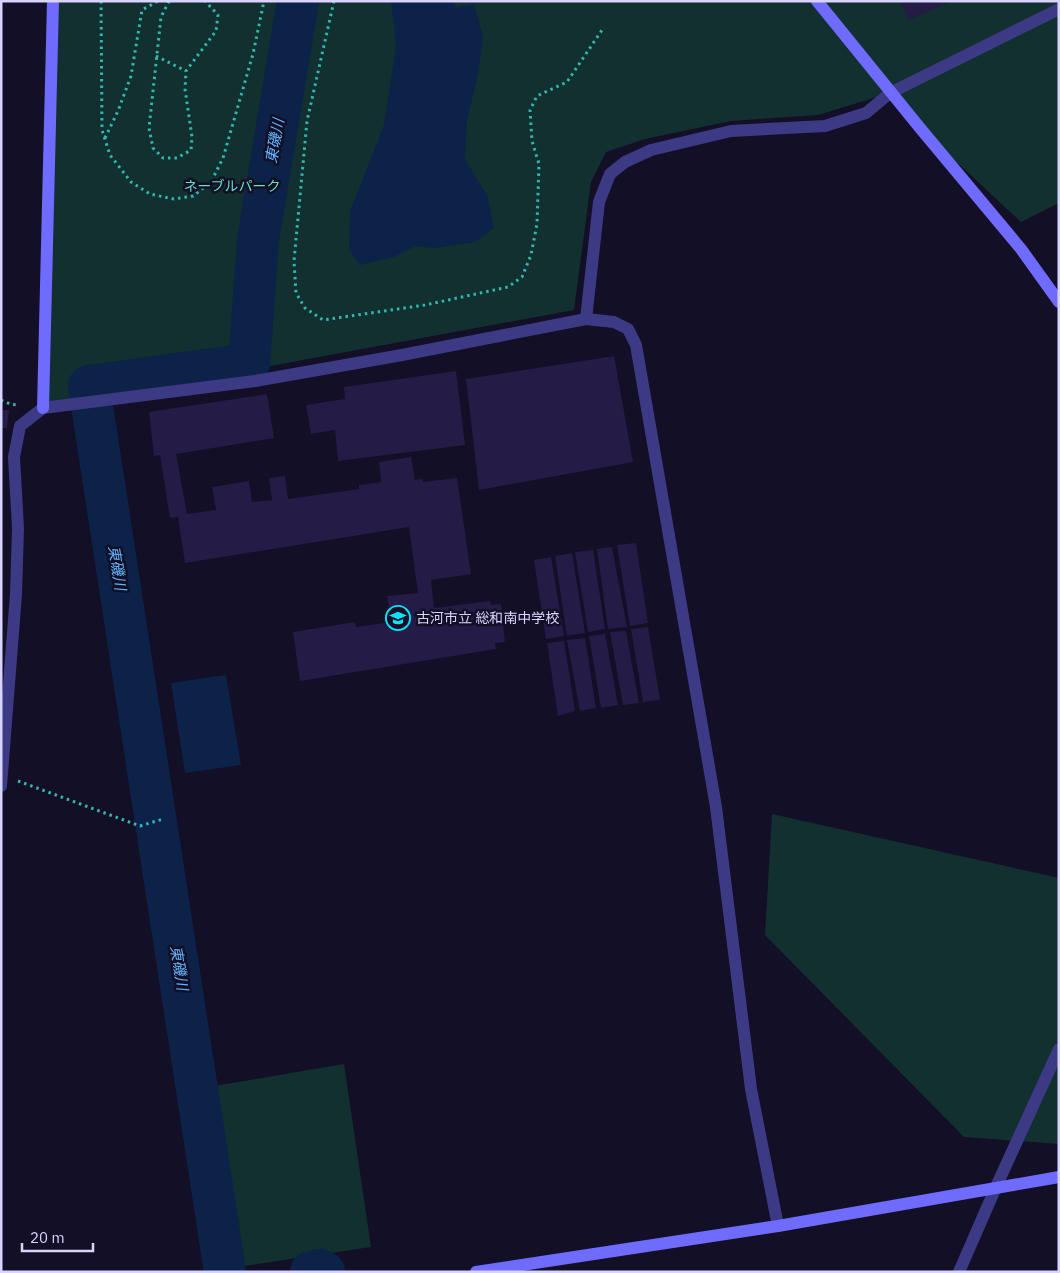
<svg xmlns="http://www.w3.org/2000/svg" width="1060" height="1273" font-family="'IBM Plex Sans','Noto Sans JP',sans-serif">
<rect width="100%" height="100%" fill="#130f26"/>
<g fill="#12302f">
<polygon points="51,1 1059,1 1059,203 1021,222 920,128 890,93 818,115 731,121 645,139 606,152 591,182 574,310 43,408"/>
<polygon points="772,814 1059,878 1059,1144 964,1137 765,935"/>
<polygon points="344,1064 371,1247 231,1268 208,1087"/>
</g>
<g fill="#0c2248">
<polygon points="391,1 454,1 456,8 474,4 483,37 478,74 467,121 465,159 488,197 494,228 475,242 435,248 415,246 394,257 360,265 349,250 350,211 384,125 396,46"/>
<polygon points="226,675 241,765 185,773 171,683"/>
</g>
<g fill="none" stroke-linecap="round" stroke-linejoin="round">
<g stroke="#0c2248" stroke-width="42">
<polyline points="225,1272 89,386 249,364 258,240 298,1"/>
<polyline points="311,1272 320,1270 324,1272"/>
</g>
</g>
<g fill="#241b47">
<polygon points="900,1 953,1 908,20"/>
<polygon points="614,356 633,462 479,490 466,379"/>
<polygon points="456,371 465,445 338,461 335,430 311,434 306,405 345,399 344,387"/>
<polygon points="267,394 274,438 176,454 187,514 216,510 212,487 249,481 252,502 272,500 269,478 285,476 288,499 359,489 359,485 381,482 379,462 411,457 415,480 423,479 423,482 457,478 471,574 431,580 434,608 490,601 491,605 501,604 505,642 495,643 496,649 300,681 293,632 355,622 356,627 391,622 387,596 418,593 409,527 185,563 178,517 170,518 160,455 154,456 149,412"/>
<polygon points="1,410 9,410 7,428 1,428"/>
<polygon points="636,543 648,623 630,626 617,545"/>
<polygon points="612,547 627,627 608,629 597,549"/>
<polygon points="593,550 605,629 588,632 575,552"/>
<polygon points="572,553 585,633 567,636 555,556"/>
<polygon points="551,557 564,636 546,639 534,560"/>
<polygon points="648,627 660,700 643,702 631,629"/>
<polygon points="626,631 639,703 623,705 610,632"/>
<polygon points="605,634 618,705 601,708 589,636"/>
<polygon points="585,638 596,708 580,711 567,640"/>
<polygon points="564,641 575,711 558,716 547,643"/>
</g>
<g fill="none" stroke-linecap="round" stroke-linejoin="round">
<g stroke="#2fb8b0" stroke-width="3" stroke-dasharray="2.5 4" stroke-linecap="butt">
<polyline points="101,1 102,130 110,155 131,182 150,194 174,199 193,196 211,182 223,158 253,54 264,1"/>
<polyline points="169,1 161,17 149,128 153,148 163,158 177,158 191,150 192,137 185,89 186,71 216,31 218,15 205,1"/>
<polyline points="334,1 307,121 294,261 296,293 305,308 323,320 425,305 508,287 522,277 531,255 537,224 539,164 532,141 530,110 537,96 567,82 602,30"/>
<polyline points="156,56 186,71"/>
<polyline points="105,138 118,111 131,76 142,10 158,1"/>
<polyline points="1,400 10,404 18,405"/>
<polyline points="18,781 140,826 163,819"/>
</g>
<g stroke="#3d3a85" stroke-width="12">
<polyline points="586,319 599,202 610,174 625,162 651,150 731,131 825,126 866,113 890,93 1059,9"/>
<polyline points="1,786 16,594 18,528 14,457 20,426 43,408 255,381 402,355 586,319 614,322 628,329 636,345 716,807 751,1089 778,1226"/>
<polyline points="959,1272 996,1187 1059,1049"/>
</g>
<g stroke="#6f6bff" stroke-width="12">
<polyline points="817,1 920,128 1021,249 1059,302"/>
<polyline points="43,408 53,1"/>
<polyline points="476,1272 778,1226 1059,1177"/>
</g>
</g>
<defs>
<symbol id="school-ring" viewBox="-11 -11 22 22"><circle r="9.5" fill="#130f26" stroke="#00e5ff" stroke-width="1.5"/><path d="M0-5L7-2L0 1L-7-2ZM-4 1L0 2.5L4 1V4Q0 6-4 4Z" fill="#00e5ff"/></symbol>
</defs>
<g fill-rule="evenodd">
<use href="#school-ring" x="384" y="604" width="28" height="28"/>
</g>
<g text-anchor="middle" stroke-width="5" stroke-linejoin="round" paint-order="stroke">
<g font-size="14" fill="#5fe0c0" stroke="#130f26">
<text x="232" y="191">ネーブルパーク</text>
</g>
<g font-size="14" fill="#d9d4ff" stroke="#130f26" text-anchor="start">
<text x="416" y="623">古河市立 総和南中学校</text>
</g>
<g font-size="15" font-style="italic" fill="#62b6ff" stroke="#130f26">
<text transform="translate(275 141) rotate(-80)" y="5">東磯川</text>
<text transform="translate(117 568) rotate(81)" y="5">東磯川</text>
<text transform="translate(179 968) rotate(81)" y="5">東磯川</text>
</g>
</g>
<rect width="1060" height="1273" fill="none" stroke="#d9d4ff" stroke-width="5"/>
<path d="M22 1243v8h71v-8" fill="none" stroke="#d9d4ff" stroke-width="2.5"/>
<text x="30" y="1243" font-size="15" fill="#d9d4ff" stroke="#130f26" stroke-width="4" paint-order="stroke">20 m</text>
</svg>
